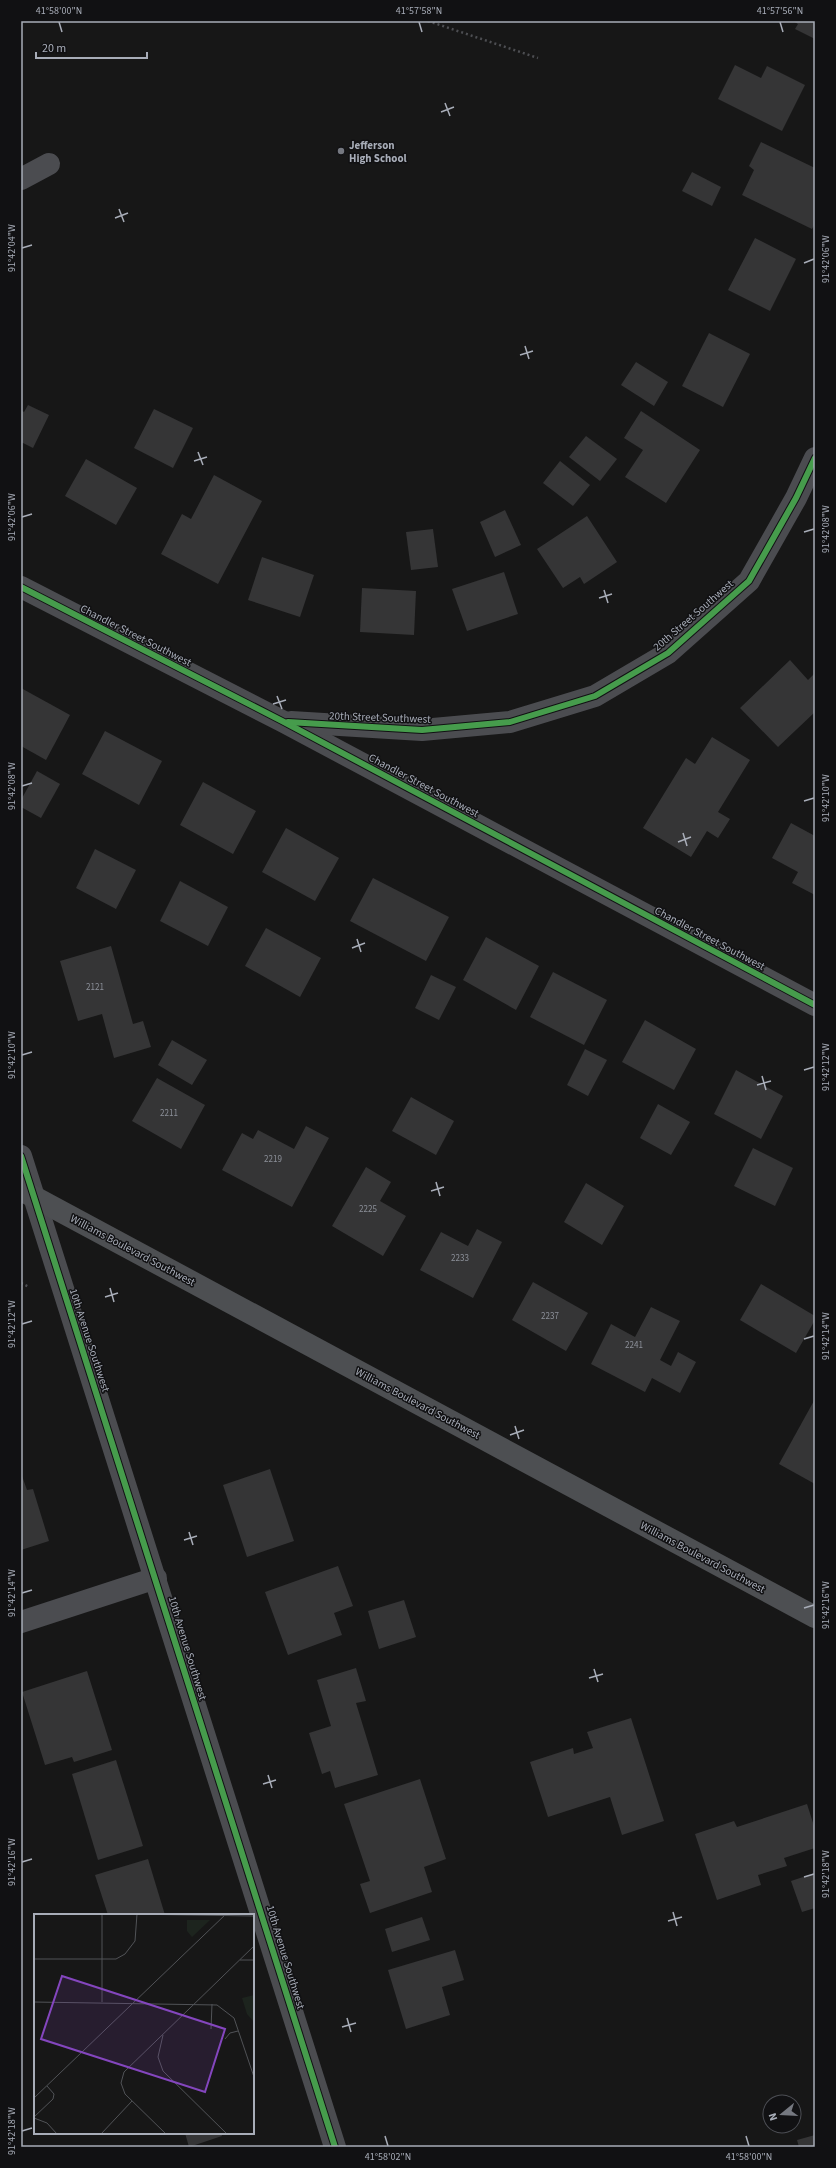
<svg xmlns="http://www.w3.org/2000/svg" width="836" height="2168" font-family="'Source Sans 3',sans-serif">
<rect width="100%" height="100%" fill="#171717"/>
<g fill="#353536">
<polygon points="793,21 815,21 815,39 795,29 798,24"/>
<polygon points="735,65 761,78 767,66 805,85 782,131 718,99"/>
<polygon points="761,142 815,168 815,224 812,229 742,195 754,170 749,166"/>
<polygon points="692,172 721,187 712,206 682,191"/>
<polygon points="755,238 796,259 770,311 728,290"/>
<polygon points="709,333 750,354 723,407 682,386"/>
<polygon points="636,362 668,382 654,406 621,385"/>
<polygon points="28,405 49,415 33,448 21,442 21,410 24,412"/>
<polygon points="154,409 193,428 173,468 134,448"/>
<polygon points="641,411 700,450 666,503 625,477 643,450 624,438"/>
<polygon points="586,436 617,459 600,481 569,457"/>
<polygon points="86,459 137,488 116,525 65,496"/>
<polygon points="560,461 590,485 573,506 543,483"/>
<polygon points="214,475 262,501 218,584 161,554 182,514 191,519"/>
<polygon points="505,510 521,545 495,557 480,522"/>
<polygon points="587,516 617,562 584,584 580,577 563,588 537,549"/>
<polygon points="433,529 438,567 411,570 406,532"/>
<polygon points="262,557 314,575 300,617 248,600"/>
<polygon points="504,572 518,614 467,631 452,589"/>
<polygon points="362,588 416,591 414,635 360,632"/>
<polygon points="790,660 808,680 815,673 815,712 778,747 740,708"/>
<polygon points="21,688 70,715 46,760 21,746"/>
<polygon points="105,731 162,761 139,805 82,774"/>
<polygon points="712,737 750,760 718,812 730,819 718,838 707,831 691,857 643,828 686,758 695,764"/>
<polygon points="37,771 60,784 41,818 21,807 21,800"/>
<polygon points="203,782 256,811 233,854 180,825"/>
<polygon points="791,823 815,836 815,895 792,883 798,872 772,858"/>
<polygon points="286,828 339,858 315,901 262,872"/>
<polygon points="95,849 136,870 116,909 76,888"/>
<polygon points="373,878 449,917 426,961 350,921"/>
<polygon points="180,881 228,907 208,946 160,921"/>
<polygon points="266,928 321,958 300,997 245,966"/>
<polygon points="486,937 539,966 516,1010 463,980"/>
<polygon points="111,946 133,1024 143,1021 151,1047 114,1058 102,1014 78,1021 60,961"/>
<polygon points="553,972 607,1000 584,1045 530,1017"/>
<polygon points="431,975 456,987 439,1020 415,1008"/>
<polygon points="645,1020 696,1049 674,1090 622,1062"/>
<polygon points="172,1040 207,1060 192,1085 158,1065"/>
<polygon points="585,1049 607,1060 588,1096 567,1085"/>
<polygon points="736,1070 783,1096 761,1139 714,1114"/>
<polygon points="157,1078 205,1105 181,1149 132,1121"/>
<polygon points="411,1097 454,1121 436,1155 392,1131"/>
<polygon points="658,1104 690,1122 671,1155 640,1138"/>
<polygon points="306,1126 329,1138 292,1207 222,1170 242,1133 253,1139 258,1130 294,1149"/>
<polygon points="753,1148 793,1168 775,1206 734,1186"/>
<polygon points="366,1167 391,1182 380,1201 406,1216 383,1256 332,1226"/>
<polygon points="586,1183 624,1206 602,1245 564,1222"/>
<polygon points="477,1229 502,1242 473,1298 420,1270 441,1232 468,1246"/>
<polygon points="533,1282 588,1313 566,1351 512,1320"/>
<polygon points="761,1284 815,1316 815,1320 796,1353 740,1320"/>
<polygon points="651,1307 680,1321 660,1360 671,1366 678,1352 696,1362 680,1393 652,1378 645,1392 591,1364 611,1324 635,1337"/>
<polygon points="815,1399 815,1484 779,1464"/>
<polygon points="270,1469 294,1541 247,1557 223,1485"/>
<polygon points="22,1476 27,1490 33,1489 49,1541 21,1550"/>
<polygon points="338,1566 353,1606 334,1613 342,1635 288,1655 265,1592"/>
<polygon points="404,1600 416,1637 379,1649 368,1611"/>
<polygon points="356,1668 366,1701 356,1703 378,1775 335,1788 330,1771 322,1774 309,1733 331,1726 317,1680"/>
<polygon points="87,1671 112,1750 74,1762 72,1757 45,1765 22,1692"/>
<polygon points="631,1718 664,1821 622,1835 610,1797 548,1817 530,1762 573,1748 574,1754 593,1748 587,1732"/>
<polygon points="116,1760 143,1846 98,1860 72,1774"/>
<polygon points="420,1779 446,1859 424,1867 432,1892 370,1913 360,1884 370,1881 344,1804"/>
<polygon points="807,1804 815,1829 815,1848 784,1858 787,1866 758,1875 761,1885 717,1900 695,1834 734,1821 737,1827"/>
<polygon points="148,1859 165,1915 108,1915 95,1875"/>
<polygon points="815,1873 815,1908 802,1912 791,1881"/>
<polygon points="422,1917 430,1940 392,1952 385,1929"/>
<polygon points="455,1950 464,1980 442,1987 450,2015 406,2029 388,1970"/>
<polygon points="185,2133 221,2133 222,2136 189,2147"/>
<polygon points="815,2135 815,2147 799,2147 797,2140"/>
</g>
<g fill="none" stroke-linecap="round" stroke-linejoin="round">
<g stroke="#4d4e52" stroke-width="2.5" stroke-dasharray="2 3" stroke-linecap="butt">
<polyline points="428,21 538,58"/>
<polyline points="21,1283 29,1287"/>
</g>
<g stroke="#4b4c50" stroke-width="22">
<polyline points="21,179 49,164"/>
<polyline points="21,587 284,722 815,1005"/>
<polyline points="291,722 422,730 510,722 595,696 668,653 749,581 796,498 815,458"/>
<polyline points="21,1156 335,2147"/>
<polyline points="21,1622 156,1578"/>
</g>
<polyline stroke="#4d4f52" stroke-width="22" points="21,1190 815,1617"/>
<defs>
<g id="cycleway">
<polyline points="21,587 284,722 815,1005"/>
<polyline points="288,722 422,730 510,722 595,696 668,653 749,581 796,498 815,458"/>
<polyline points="21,1156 335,2147"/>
</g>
</defs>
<use href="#cycleway" stroke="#111113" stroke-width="8"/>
<use href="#cycleway" stroke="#469c4c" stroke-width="6"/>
</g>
<path fill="none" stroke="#a8adb8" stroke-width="1.5" d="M 59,22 L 62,32M 419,22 L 422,32M 780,22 L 783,32M 445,103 L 450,116M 441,112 L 454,107M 119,209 L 124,222M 115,218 L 128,213M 22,248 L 32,245M 804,263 L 814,259M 525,346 L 529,359M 520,355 L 533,351M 198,452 L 203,465M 194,461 L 207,457M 22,517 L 32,514M 804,532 L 814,529M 604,590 L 608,603M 599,598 L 612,594M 277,696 L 282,709M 273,704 L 286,700M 22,786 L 32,783M 804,801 L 814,798M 683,833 L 687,846M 678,842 L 691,837M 357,939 L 361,952M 352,948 L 365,943M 22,1055 L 32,1052M 804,1070 L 814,1067M 762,1076 L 766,1090M 757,1085 L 771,1081M 436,1182 L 440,1196M 431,1191 L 444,1187M 110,1288 L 114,1302M 105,1297 L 118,1293M 22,1324 L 32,1321M 804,1339 L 814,1336M 515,1426 L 519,1439M 510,1435 L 524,1430M 189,1532 L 193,1545M 184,1540 L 197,1536M 22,1593 L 32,1590M 804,1608 L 814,1605M 594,1669 L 598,1682M 589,1678 L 603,1674M 268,1775 L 272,1788M 263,1784 L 276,1780M 22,1862 L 32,1859M 804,1877 L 814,1874M 673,1912 L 677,1926M 668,1921 L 682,1917M 347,2018 L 351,2032M 342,2027 L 356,2023M 22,2131 L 32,2128M 385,2136 L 388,2146M 746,2136 L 749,2146"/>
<circle fill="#757880" stroke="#111113" stroke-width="1.5" cx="341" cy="151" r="4"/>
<g text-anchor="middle" stroke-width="3" stroke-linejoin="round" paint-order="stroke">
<g font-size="9" fill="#8b8f98">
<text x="95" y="990">2121</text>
<text x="169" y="1116">2211</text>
<text x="273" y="1162">2219</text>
<text x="368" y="1212">2225</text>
<text x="460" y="1261">2233</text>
<text x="550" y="1319">2237</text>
<text x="634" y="1348">2241</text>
</g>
<g font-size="11" font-weight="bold" fill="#a8adb8" stroke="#111113" text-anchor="start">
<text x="349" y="149">Jefferson<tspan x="349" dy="13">High School</tspan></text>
</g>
<g font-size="11" fill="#a8adb8" stroke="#111113">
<text transform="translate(693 615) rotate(-41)" y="4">20th Street Southwest</text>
<text transform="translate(136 635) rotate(27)" y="4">Chandler Street Southwest</text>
<text transform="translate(380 717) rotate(2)" y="4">20th Street Southwest</text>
<text transform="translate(424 785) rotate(28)" y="4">Chandler Street Southwest</text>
<text transform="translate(710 938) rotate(28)" y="4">Chandler Street Southwest</text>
<text transform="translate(133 1250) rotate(28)" y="4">Williams Boulevard Southwest</text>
<text transform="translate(90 1340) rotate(72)" y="4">10th Avenue Southwest</text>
<text transform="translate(418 1403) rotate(28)" y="4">Williams Boulevard Southwest</text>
<text transform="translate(703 1557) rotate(28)" y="4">Williams Boulevard Southwest</text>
<text transform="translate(188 1648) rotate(73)" y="4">10th Avenue Southwest</text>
<text transform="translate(286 1957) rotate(73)" y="4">10th Avenue Southwest</text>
</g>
</g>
<g transform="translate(34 1914)">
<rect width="220" height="220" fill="#171717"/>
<path d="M 153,6 L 176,6 L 158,23 L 153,17 ZM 220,81 L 220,108 L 213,100 L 208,84 Z" fill="#1d241e"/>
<path fill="none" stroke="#515357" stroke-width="1" d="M 68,0 L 68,88M 95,0 L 220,2M 0,45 L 82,45 L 91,40 L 101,27 L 103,0M 206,46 L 220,46M 0,88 L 183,91 L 200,104 L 220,163M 177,115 L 178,90M 129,121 L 124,143 L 129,157 L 193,220M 191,125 L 196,119 L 204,117M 0,184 L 192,0M 0,203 L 19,185 L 20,180 L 13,172M 0,204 L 13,209 L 23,220M 67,220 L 98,187M 132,220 L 91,180 L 87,169 L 90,158 L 220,32"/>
<path fill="#8446be" fill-opacity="0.15" stroke="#8446be" stroke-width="2" d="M 28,62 L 191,115 L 171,178 L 7,125 Z"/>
<rect width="220" height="220" fill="none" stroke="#a8adb8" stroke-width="2"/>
</g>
<rect width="836" height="2168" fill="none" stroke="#111113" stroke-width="44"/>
<g transform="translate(782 2114) rotate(252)"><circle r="19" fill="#111113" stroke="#4d4f55"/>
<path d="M0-3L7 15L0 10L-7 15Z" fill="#757880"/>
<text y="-6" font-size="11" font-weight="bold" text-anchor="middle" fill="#a8adb8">N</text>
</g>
<path d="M36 52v6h111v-6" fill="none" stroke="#a8adb8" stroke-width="2"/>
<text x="42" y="52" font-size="12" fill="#a8adb8" stroke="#111113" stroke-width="3" paint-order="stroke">20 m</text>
<rect x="22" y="22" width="792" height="2124" fill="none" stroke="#a8adb8" stroke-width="1.5"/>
<g font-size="10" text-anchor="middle" fill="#a8adb8">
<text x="59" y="14">41°58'00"N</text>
<text x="419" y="14">41°57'58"N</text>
<text x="780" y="14">41°57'56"N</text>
<text transform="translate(11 248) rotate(-90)" y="4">91°42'04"W</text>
<text transform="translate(825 259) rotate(-90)" y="4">91°42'06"W</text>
<text transform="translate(11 517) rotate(-90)" y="4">91°42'06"W</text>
<text transform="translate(825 529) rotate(-90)" y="4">91°42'08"W</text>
<text transform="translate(11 786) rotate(-90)" y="4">91°42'08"W</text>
<text transform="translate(825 798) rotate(-90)" y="4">91°42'10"W</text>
<text transform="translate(11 1055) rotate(-90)" y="4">91°42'10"W</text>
<text transform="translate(825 1067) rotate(-90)" y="4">91°42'12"W</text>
<text transform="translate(11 1324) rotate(-90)" y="4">91°42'12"W</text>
<text transform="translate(825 1336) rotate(-90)" y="4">91°42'14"W</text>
<text transform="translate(11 1593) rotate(-90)" y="4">91°42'14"W</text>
<text transform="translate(825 1605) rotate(-90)" y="4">91°42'16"W</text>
<text transform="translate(11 1862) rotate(-90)" y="4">91°42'16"W</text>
<text transform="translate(825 1874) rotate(-90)" y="4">91°42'18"W</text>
<text transform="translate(11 2131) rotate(-90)" y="4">91°42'18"W</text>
<text x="388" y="2160">41°58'02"N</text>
<text x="749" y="2160">41°58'00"N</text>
</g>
</svg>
